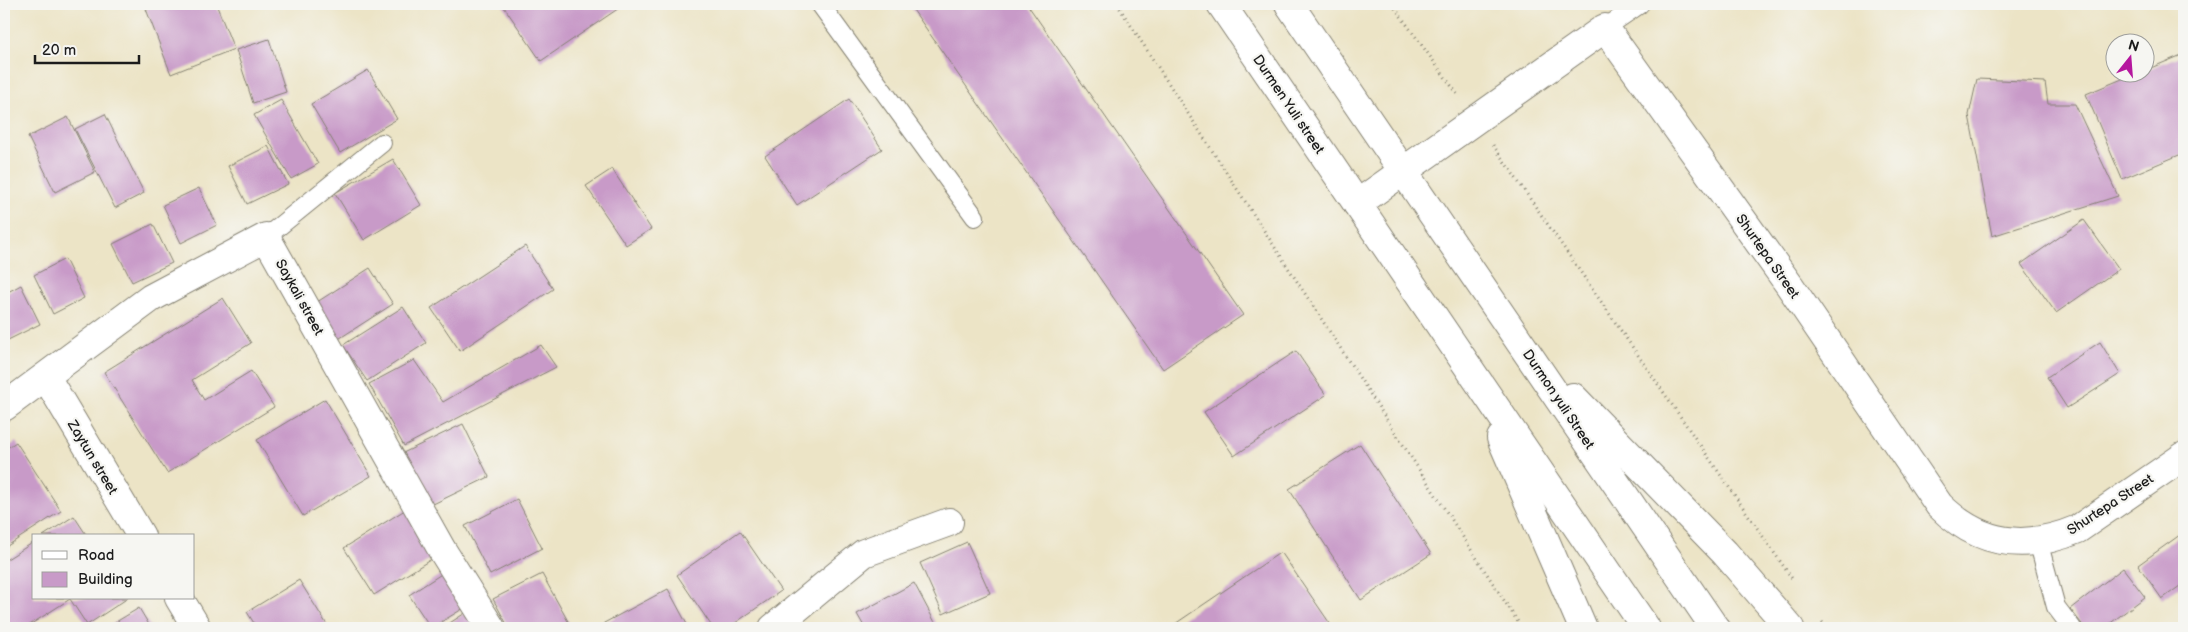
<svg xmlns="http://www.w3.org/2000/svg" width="2188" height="632" font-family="'Balsamiq Sans',sans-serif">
<rect width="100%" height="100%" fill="#f6f6f2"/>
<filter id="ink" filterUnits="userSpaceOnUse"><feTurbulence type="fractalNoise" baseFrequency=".02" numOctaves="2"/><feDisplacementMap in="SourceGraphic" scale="10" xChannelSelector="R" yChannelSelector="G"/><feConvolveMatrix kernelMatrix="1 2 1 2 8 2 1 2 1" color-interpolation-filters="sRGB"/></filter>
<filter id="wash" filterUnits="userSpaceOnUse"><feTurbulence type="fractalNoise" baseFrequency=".0096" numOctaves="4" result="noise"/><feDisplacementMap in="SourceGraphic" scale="20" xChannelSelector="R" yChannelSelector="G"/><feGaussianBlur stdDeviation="1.12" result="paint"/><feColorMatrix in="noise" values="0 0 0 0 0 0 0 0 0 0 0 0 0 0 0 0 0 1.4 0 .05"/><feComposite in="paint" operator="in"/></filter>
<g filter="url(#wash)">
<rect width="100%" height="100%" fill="#ece4c6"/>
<g id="blocks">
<g fill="#c89ac8">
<polygon points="161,4 216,4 234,49 171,74 146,9"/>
<polygon points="502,4 625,4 541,61"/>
<polygon points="909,4 1027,4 1243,315 1163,369"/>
<polygon points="269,39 286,92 253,103 236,50"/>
<polygon points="2184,54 2184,153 2122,179 2086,94 2139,72 2146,72 2146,70"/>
<polygon points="368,70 397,119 340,153 311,104"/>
<polygon points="1977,79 2045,82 2048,104 2075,104 2118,196 1992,236 1969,115"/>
<polygon points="849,99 882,149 797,205 765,156"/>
<polygon points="281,100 318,164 291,179 254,115"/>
<polygon points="105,114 144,193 115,208 75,129"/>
<polygon points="68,117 95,172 55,192 28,137"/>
<polygon points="268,146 288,184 247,204 228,166"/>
<polygon points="393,159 421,205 364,240 335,193"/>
<polygon points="612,169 651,229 626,245 586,186"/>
<polygon points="199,188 217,225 181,243 163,205"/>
<polygon points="2084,220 2119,269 2056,313 2021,264"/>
<polygon points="153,224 172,263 132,282 113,244"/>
<polygon points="525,246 553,289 460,351 431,308"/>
<polygon points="65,259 84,298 53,314 34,275"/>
<polygon points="370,268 393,304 337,340 314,304"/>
<polygon points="21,285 40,324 4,342 4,294"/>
<polygon points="223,298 251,343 192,380 204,400 251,371 274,407 167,473 104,372"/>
<polygon points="403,307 426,343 367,381 343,345"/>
<polygon points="2100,342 2120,374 2067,408 2047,377"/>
<polygon points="541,345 556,367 404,446 369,384 414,360 443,402"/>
<polygon points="1296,351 1326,395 1234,456 1204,412"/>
<polygon points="325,399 371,476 303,516 257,440"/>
<polygon points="463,424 489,477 429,506 403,453"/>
<polygon points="16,442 61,511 4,548 4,450"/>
<polygon points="1360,444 1431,554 1361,600 1289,489"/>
<polygon points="517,499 542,548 490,575 465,526"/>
<polygon points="408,508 438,555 374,595 344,548"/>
<polygon points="74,516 87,536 43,536"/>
<polygon points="740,531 781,591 728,628 713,628 677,575"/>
<polygon points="2184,532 2184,583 2162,599 2138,565"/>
<polygon points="34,542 34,598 128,598 87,625 70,599 25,628 10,628 4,619 4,561"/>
<polygon points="967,542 990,593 943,614 920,563"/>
<polygon points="1281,552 1333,628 1169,628"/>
<polygon points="2123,568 2145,597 2104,628 2085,628 2070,609"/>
<polygon points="446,571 469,605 431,628 409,595"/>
<polygon points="542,574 569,623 558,628 509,628 493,599"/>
<polygon points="299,580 329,628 257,628 247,612"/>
<polygon points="914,583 938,628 865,628 857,614"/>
<polygon points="668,589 689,628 607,628 604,623"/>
<polygon points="139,608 151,628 106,628"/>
<polygon points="473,608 487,628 442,628"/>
</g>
</g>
</g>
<g filter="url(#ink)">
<use href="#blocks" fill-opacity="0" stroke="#848071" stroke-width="1"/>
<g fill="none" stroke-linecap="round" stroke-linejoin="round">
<defs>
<g id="lane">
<polyline points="820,4 975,217"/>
<polyline points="1605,28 1640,4"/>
<polyline points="266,237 382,143"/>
<polyline points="2038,541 2056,607 2072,628"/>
</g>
<g id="street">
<path d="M 1357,204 L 1605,28 L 1790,286 L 1939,505 C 1980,546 2026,551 2078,529 L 2184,456"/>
<polyline points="46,377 141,536"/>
<polyline points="4,407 151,298 266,237 442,550 491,628"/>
<polyline points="179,598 197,628"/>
<polyline points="773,628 864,553 949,522"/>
</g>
<g id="primary">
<polyline points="1221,4 1646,628"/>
<polyline points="1289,4 1715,628"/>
<polyline points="1573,397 1725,553 1790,628"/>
<polyline points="1501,438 1583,628"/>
</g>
</defs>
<use href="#lane" stroke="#848071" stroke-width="20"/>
<use href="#street" stroke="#848071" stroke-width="30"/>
<use href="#primary" stroke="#848071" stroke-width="30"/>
<g stroke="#848071" stroke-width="3" stroke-dasharray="1 4" stroke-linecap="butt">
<polyline points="1117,4 1522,628"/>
<polyline points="1392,4 1458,95"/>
<polyline points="1493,145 1793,580"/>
<polyline points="1822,622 1827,628"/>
</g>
<use href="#lane" stroke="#fff" stroke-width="18"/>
<use href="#street" stroke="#fff" stroke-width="28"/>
<use href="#primary" stroke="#fff" stroke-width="28"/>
</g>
</g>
<g text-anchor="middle" stroke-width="4.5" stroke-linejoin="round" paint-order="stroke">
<g font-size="14" fill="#1c1c1c" stroke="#f6f6f2">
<text transform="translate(1289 104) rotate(56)" y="5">Durmen Yuli street</text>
<text transform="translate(1768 256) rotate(55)" y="5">Shurtepa Street</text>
<text transform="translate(300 297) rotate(61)" y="5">Saykali street</text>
<text transform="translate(1559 399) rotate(56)" y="5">Durmon yuli Street</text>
<text transform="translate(93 457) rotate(59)" y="5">Zaytun street</text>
<text transform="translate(2110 504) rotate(-33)" y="5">Shurtepa Street</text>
</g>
</g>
<rect width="2188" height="632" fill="none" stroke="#f6f6f2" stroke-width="20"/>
<rect x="32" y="534" width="162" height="65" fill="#f6f6f2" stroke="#9f9f9c"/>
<rect x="42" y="551" width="25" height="8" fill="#ffffff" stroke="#9f9f9c"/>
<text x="78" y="560" font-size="15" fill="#1c1c1c">Road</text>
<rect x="42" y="572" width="25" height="15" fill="#c89ac8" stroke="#9f9f9c"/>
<text x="78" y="584" font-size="15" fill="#1c1c1c">Building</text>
<g transform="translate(2130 58) rotate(17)"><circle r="24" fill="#f6f6f2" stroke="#9f9f9c"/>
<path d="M0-4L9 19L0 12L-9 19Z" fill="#b5179e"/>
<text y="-8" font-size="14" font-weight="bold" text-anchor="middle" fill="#1c1c1c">N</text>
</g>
<path d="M35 55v8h104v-8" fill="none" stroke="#1c1c1c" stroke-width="2.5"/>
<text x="42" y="55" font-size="15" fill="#1c1c1c" stroke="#f6f6f2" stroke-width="4" paint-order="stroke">20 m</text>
</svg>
